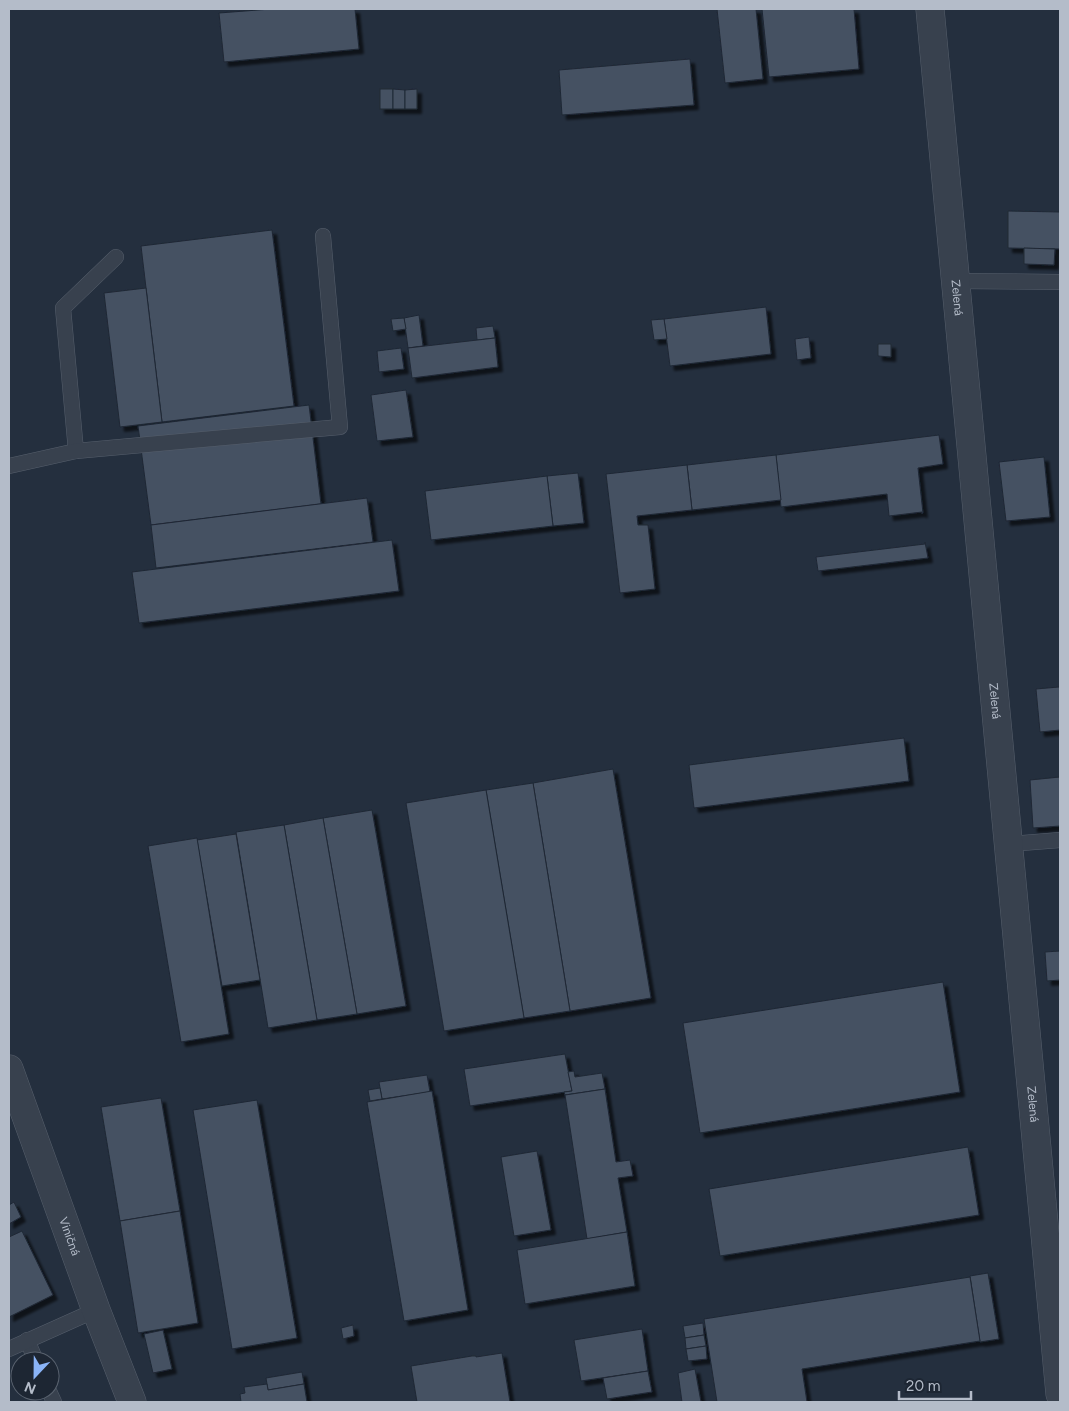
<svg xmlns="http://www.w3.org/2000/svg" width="1069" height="1411" font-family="Figtree,sans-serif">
<defs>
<filter id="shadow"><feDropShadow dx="4.5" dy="4.5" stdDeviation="1" flood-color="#0009"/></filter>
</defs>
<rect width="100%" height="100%" fill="#242f3e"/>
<g fill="#455162" stroke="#1f2835" filter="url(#shadow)">
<polygon points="271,9 355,9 359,49 224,62 219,13"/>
<polygon points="717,9 756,9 763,79 725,83"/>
<polygon points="762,9 854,9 859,69 769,77"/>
<polygon points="690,59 694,105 562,115 559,70"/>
<rect x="380" y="89" width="13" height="20"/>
<polygon points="393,89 405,90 405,109 393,109"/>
<polygon points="417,89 417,109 405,109 405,90"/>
<polygon points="1008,211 1060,212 1060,249 1008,248"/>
<polygon points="272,230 294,406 162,422 141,246"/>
<polygon points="1024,248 1055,249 1054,265 1024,264"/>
<polygon points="146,288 162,422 120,427 104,293"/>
<polygon points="766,307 771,354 670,366 664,319"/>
<polygon points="419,315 423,346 408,348 404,318"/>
<polygon points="404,318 406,329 393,331 391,319"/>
<polygon points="664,319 667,339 654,340 651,320"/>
<polygon points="493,326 495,338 477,340 476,328"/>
<polygon points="809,337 811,358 797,360 795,339"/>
<polygon points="495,338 498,367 412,378 408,348"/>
<polygon points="878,344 891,344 891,357 878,356"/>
<polygon points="401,348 404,369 379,372 377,351"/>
<polygon points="406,390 413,437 377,441 371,395"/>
<polygon points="309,405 321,504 151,525 138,426"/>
<polygon points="939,435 943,464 918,468 923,513 922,514 922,512 889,516 887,494 781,507 776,455"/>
<polygon points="776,455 781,500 692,510 687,465"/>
<polygon points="1044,457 1050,517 1006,521 999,462"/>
<polygon points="687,465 692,510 637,516 638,525 648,525 655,589 620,593 606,474"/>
<polygon points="578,473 584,523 553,526 547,476"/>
<polygon points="547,476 553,526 431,540 425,491"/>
<polygon points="367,498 373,542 156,568 151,525"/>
<polygon points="392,540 399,591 139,623 132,572"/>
<polygon points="925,542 928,558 818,571 816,557 925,544"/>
<polygon points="1059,687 1060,687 1060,730 1040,732 1036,689"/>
<polygon points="904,738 909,781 694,808 689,765"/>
<polygon points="613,769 651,998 570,1011 533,783"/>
<polygon points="1060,777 1060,826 1033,828 1030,780"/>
<polygon points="533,783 570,1011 524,1018 486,790"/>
<polygon points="486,790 524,1018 444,1031 406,803"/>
<polygon points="372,810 406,1006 357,1014 323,818"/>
<polygon points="323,818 357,1014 317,1020 284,825"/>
<polygon points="284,825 317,1020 268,1028 236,832"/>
<polygon points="236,834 260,980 222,986 197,840"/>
<polygon points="197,838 229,1034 181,1042 148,846"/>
<polygon points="1060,951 1060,980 1047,981 1045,952"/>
<polygon points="943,982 960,1092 700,1133 683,1023"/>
<polygon points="565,1054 572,1091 470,1106 464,1069"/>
<polygon points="574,1071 575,1077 602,1073 605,1089 565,1095 564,1092 572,1091 568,1072"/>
<polygon points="427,1075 430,1092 382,1099 379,1082"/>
<polygon points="380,1088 382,1099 370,1101 368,1090"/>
<polygon points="605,1089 616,1162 630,1160 633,1176 618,1178 627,1232 587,1239 565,1095"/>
<polygon points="432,1091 468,1310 404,1321 367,1102"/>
<polygon points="161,1098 180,1211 120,1221 101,1107"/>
<polygon points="257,1100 297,1338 232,1349 193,1110"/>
<polygon points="968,1147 979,1215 720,1256 709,1189"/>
<polygon points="537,1151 551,1230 514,1236 501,1157"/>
<polygon points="14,1202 21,1217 9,1224 9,1205"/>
<polygon points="180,1211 198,1323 138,1333 120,1221"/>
<polygon points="22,1231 53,1295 9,1317 9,1237"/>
<polygon points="627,1232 635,1286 525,1304 517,1250"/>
<polygon points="988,1273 999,1339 980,1342 970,1276"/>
<polygon points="970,1277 980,1341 802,1369 807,1402 717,1402 704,1319"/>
<polygon points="703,1323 704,1335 685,1338 683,1326"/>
<polygon points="353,1325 354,1336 343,1339 341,1328"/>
<polygon points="642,1329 648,1371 581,1381 574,1340"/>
<polygon points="163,1330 172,1369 153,1373 144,1334"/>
<polygon points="704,1335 706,1346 686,1349 685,1338"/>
<polygon points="706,1346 707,1359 688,1361 686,1349"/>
<polygon points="502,1353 510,1402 417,1402 411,1366 472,1356 476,1356 476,1357"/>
<polygon points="695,1369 701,1402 682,1402 678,1373"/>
<polygon points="648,1371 652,1392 607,1399 603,1378"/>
<polygon points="302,1372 304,1384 268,1390 266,1378"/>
<polygon points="267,1384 268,1390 304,1384 307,1402 241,1402 240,1394 245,1393 244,1387"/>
</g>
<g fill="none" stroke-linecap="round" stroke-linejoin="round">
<defs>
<g id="lane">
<polyline points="956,281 1060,282"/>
<polyline points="76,451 63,308 116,257"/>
<polyline points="9,466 76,451 340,427 323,236"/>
<polyline points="1009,844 1060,840"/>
<polyline points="27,1340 36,1361"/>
<polyline points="9,1349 96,1310"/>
<polyline points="49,1391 54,1402"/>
</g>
<g id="street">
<path id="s1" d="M 930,9 L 1060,1394"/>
<path id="s2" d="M 9,1069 L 96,1310 L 132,1402"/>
</g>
</defs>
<use href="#lane" stroke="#565f6c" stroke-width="16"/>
<use href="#street" stroke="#565f6c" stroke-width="29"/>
<use href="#lane" stroke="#38414e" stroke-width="15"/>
<use href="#street" stroke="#38414e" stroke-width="28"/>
</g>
<g text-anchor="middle" stroke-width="5" stroke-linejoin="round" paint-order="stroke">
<g font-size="12" fill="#b4bcc9" stroke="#1d2633">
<text dy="4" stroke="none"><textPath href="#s1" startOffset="290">Zelená</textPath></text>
<text dy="4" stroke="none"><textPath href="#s1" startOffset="695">Zelená</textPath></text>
<text dy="4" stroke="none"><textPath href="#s1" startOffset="1100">Zelená</textPath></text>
<text dy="4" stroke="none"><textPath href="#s2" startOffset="178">Viničná</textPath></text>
</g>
</g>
<rect width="1069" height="1411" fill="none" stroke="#b4bcc9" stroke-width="20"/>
<g transform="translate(35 1376) rotate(202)"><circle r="24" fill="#1d2633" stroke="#59626f"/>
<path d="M0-4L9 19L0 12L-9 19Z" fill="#8ab4f8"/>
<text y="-8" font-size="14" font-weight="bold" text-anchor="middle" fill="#b4bcc9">N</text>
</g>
<path d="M899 1391v8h72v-8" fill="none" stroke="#b4bcc9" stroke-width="2.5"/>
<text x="906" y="1391" font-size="15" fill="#b4bcc9" stroke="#1d2633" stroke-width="4" paint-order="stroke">20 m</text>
</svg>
